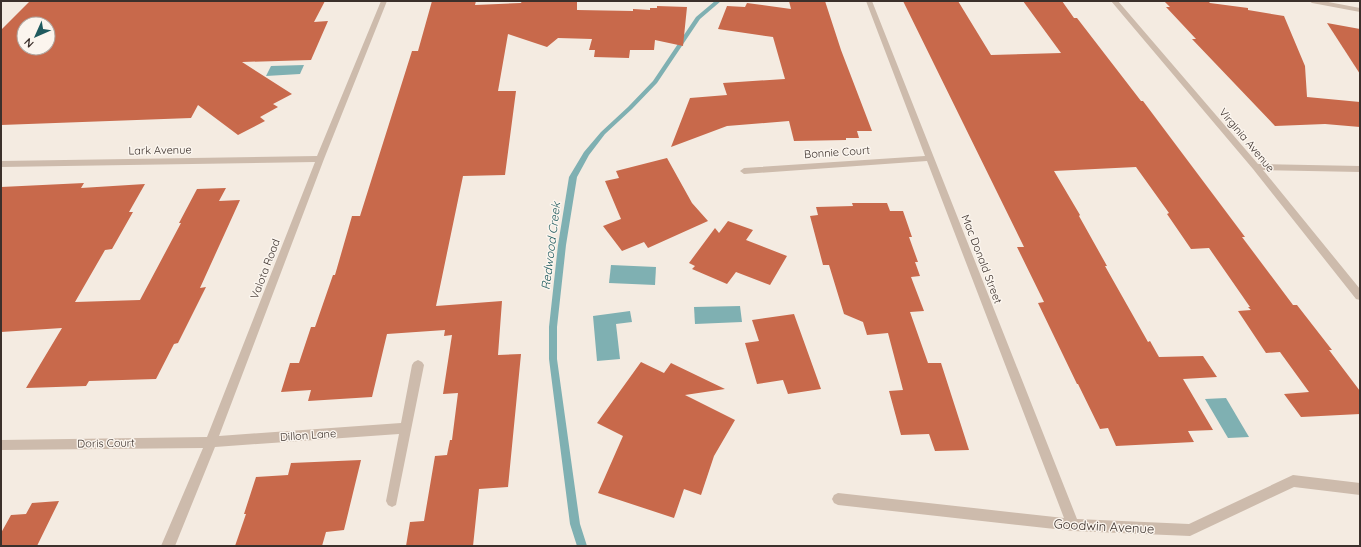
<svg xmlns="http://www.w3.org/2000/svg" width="1361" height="547" font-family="Quicksand,sans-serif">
<rect width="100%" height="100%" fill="#f4ebe1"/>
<g fill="#7fb0b2">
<polygon points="304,65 300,74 266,76 271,66"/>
<polygon points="611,265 656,267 655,285 609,283"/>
<polygon points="740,306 742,322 695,324 694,307"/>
<polygon points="630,311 632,322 616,324 620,359 597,361 593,316"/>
<polygon points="1226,398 1249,437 1228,438 1205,399"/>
</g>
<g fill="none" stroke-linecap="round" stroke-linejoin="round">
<polygon fill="#7fb0b2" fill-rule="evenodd" points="715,1 721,1 700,19 657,83 632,109 605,134 589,155 577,177 566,245 557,327 557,359 577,503 580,524 587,546 577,546 570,524 549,359 549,327 558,245 569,177 584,152 601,132 628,107 653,81 696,17"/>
</g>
<g fill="#c8694b" fill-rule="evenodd">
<path d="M 30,1 L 325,1 L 314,22 L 328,21 L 311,60 L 242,62 L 292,94 L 273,104 L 278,107 L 260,117 L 265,121 L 238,135 L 198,105 L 191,118 L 1,125 L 1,30 ZM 24,24 L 48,24 L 48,48 L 24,48 Z"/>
<polygon points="432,1 476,1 475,5 521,3 522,1 577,1 577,10 633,11 633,9 650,10 650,8 657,8 657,6 687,7 683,46 655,40 654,50 630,50 629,58 594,57 595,50 589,50 592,39 558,38 547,47 508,34 498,91 516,91 505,175 463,176 436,306 502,301 498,355 521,354 508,487 479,489 473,546 406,546 410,522 424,521 435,456 447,455 450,440 452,440 458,393 443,394 452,335 444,336 445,330 387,334 372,397 308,401 311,390 281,392 290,363 299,363 311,327 315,327 333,275 335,275 352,216 360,216 412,51 418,51"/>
<polygon points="789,1 825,1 841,50 872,131 857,131 859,138 846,138 846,140 794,141 789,121 727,126 671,147 690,98 727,95 723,83 785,79 773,37 718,29 727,6 745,7 747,3 791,9"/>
<polygon points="903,1 958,1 991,55 1061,53 1023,1 1062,1 1074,18 1077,18 1141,101 1143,101 1245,237 1242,237 1293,305 1297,305 1332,350 1329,350 1360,391 1360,414 1301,417 1284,394 1309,392 1280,352 1266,353 1238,311 1251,310 1248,307 1250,307 1209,248 1191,249 1167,214 1169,213 1136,167 1054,171 1080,215 1079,216 1107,266 1105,266 1148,342 1150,341 1159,357 1203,356 1217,377 1183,379 1213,430 1188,431 1194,442 1116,446 1108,428 1100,429 1078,384 1077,384 1038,303 1044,302 1017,247 1024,247"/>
<polygon points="1164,1 1208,1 1210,3 1248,8 1248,10 1284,16 1305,66 1307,97 1360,102 1360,127 1325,124 1275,126 1192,39 1196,39 1166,7 1170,7"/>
<polygon points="1327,23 1360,29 1360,74"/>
<polygon points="667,158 692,203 708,221 648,248 644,242 622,251 603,226 621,219 605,181 619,178 616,171"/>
<polygon points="84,183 81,188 145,184 129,212 133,212 112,249 105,250 75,302 140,300 181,223 179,223 197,189 226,188 219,201 240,200 200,288 206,287 178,343 174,344 156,379 89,381 86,386 26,388 62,328 1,332 1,187"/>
<polygon points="852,203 887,203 890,211 903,211 912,237 909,237 918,262 915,262 920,276 911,277 924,311 910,312 928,363 941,363 969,450 935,451 929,434 901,435 889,391 903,390 888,333 867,335 863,322 844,314 829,265 823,265 810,216 818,215 816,207 853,206"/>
<polygon points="728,221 753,230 746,240 787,256 770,285 736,272 727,284 692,269 695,266 689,263 715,228 719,233"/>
<polygon points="794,314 821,389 788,394 783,380 757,384 745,343 759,341 752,320"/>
<polygon points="641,362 664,373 671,363 725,389 685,395 735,420 714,456 701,495 684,489 674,518 598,493 623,436 597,423"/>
<polygon points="361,460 344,530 326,532 322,546 235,546 246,514 244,514 256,477 288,475 291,463"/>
<polygon points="59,501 37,546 1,546 1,533 11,515 26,514 32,503"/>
</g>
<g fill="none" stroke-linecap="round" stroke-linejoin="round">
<g fill="#cdbbac" fill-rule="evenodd">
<polygon points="381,1 387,1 324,159 219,436 401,423 412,365 414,362 418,360 422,362 424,365 396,505 392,507 388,505 386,501 399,434 215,447 175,546 161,546 203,448 1,450 1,440 207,437 315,162 1,167 1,161 317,156"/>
<polygon points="866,1 872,1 1077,519 1189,524 1293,475 1360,483 1360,495 1294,487 1190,536 1073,531 838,505 834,503 832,499 834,495 838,493 1064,518 927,161 744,174 740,171 744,168 925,156"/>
<polygon points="1111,1 1118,1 1258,164 1360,166 1360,172 1263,170 1360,289 1360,300 1356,299 1253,169"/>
<polygon points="1309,1 1323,1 1360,8 1360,12 1312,3"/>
</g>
</g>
<g text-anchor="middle" stroke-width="3" stroke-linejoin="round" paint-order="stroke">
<g font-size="11" fill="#3b302b" stroke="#fbf5ee">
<text transform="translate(1247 140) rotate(50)" y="4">Virginia Avenue</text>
<text transform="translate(160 150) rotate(-1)" y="4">Lark Avenue</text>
<text transform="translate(837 152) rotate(-4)" y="4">Bonnie Court</text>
<text transform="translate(982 259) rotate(69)" y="4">Mac Donald Street</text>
<text transform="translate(265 269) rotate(-69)" y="4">Valota Road</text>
<text transform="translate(308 435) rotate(-4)" y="4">Dillon Lane</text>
<text transform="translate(106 443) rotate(-1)" y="4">Doris Court</text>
</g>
<g font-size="12" font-style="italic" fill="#1f5a5e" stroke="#fbf5ee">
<text transform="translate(551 246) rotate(-83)" y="4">Redwood Creek</text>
</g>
<g font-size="13" fill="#3b302b" stroke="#fbf5ee">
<text transform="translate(1104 526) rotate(3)" y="5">Goodwin Avenue</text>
</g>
</g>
<rect width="1361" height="547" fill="none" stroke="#3b302b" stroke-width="4"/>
<g transform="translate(36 36) rotate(225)"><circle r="19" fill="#fbf5ee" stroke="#aea6a0"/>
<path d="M0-3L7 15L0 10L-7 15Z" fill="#1f5a5e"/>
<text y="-6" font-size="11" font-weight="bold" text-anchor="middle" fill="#3b302b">N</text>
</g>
</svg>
